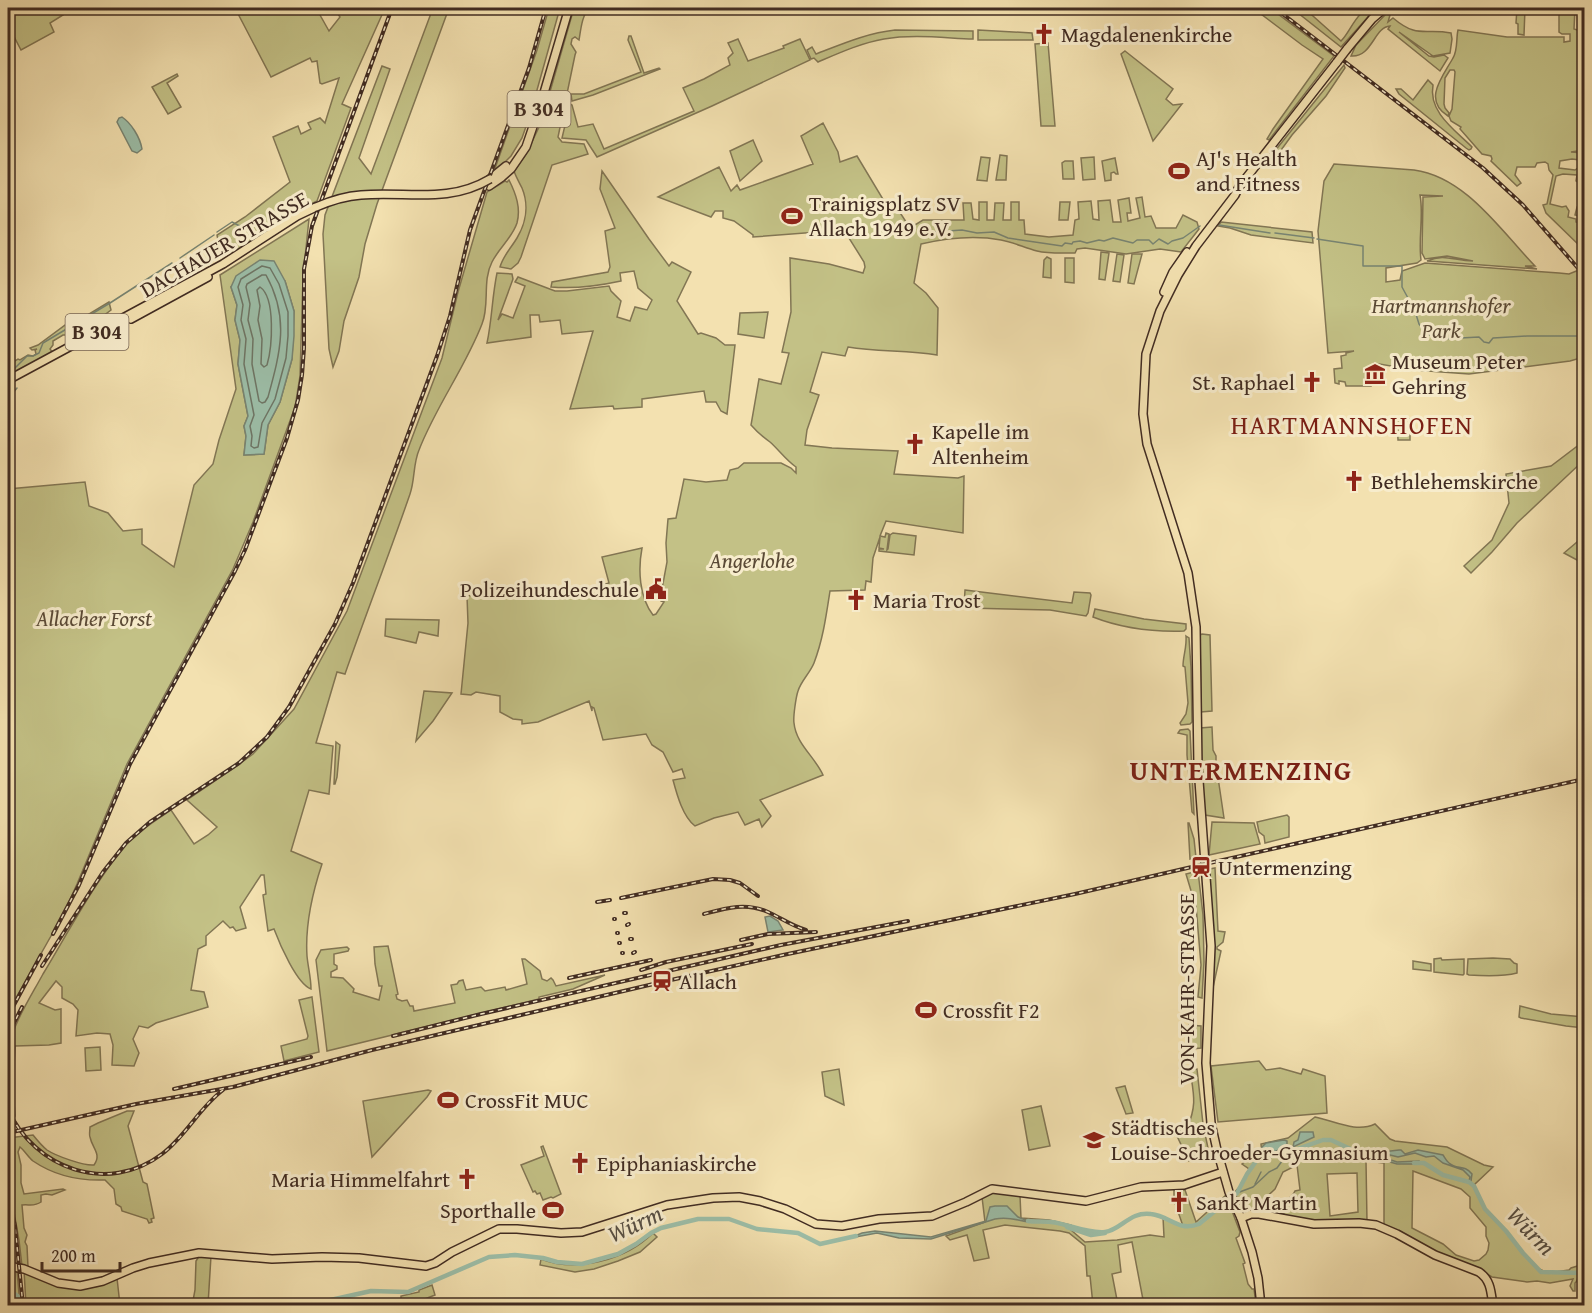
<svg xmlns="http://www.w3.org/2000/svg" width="1592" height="1313" font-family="'Gentium Book Plus',serif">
<rect width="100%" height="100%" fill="#f3e1b0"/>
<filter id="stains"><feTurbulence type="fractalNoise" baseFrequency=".00333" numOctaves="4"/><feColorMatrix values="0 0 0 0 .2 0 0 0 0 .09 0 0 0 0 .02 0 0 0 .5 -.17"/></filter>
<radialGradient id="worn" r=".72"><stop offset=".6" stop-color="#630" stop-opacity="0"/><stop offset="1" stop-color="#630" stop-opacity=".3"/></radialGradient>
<g fill="#c3c186" stroke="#827654" stroke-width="1.5" fill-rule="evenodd">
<polygon points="21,8 58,8 63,15 50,23 54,32 21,50 8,25 8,20"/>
<polygon points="235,8 316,8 329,31 340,17 334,8 385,8 342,104 351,108 317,201 295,212 232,253 218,240 217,235 245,217 290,182 273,137 298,126 301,134 311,129 308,123 320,118 325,123 339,78 322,84 320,83 317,61 312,62 310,58 271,77"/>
<polygon points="433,8 449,8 377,204 365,244 359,277 344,321 339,351 333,367 329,349 323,234 325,215 382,66 390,69 359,158 371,174"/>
<polygon points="549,8 560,8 530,115 522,138 511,156 493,174 537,50"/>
<path d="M 574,8 L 589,8 C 582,16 581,28 579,40 L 575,37 L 572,39 L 571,44 L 576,52 L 575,55 L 558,137 L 562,142 L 584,144 L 588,154 L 552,165 L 521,257 L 518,263 L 511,269 L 500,267 C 503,256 511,248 517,238 C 526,223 529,205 522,188 C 519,182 516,177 514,171 L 526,154 L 541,123 Z"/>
<polygon points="1253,8 1270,8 1334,56 1269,140 1267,139 1273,129 1323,59 1302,45"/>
<path d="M 1304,8 L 1341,41 C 1352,30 1357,7 1376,8 L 1341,47 L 1298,13 Z"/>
<polygon points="1517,8 1525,8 1524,35 1518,34 1518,24 1516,23"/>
<path d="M 1559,8 L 1575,8 L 1574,29 L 1577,30 L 1579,28 L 1584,29 L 1584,150 L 1571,152 L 1584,153 L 1584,186 L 1576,181 L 1577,175 L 1563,174 L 1556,176 L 1550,204 L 1562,207 L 1566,206 L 1569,211 L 1568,217 L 1576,219 L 1576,222 L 1582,224 L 1584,217 L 1575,215 L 1577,207 L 1583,208 L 1584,206 L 1584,250 L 1546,213 L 1543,205 L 1547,204 L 1553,175 L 1549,170 L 1548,164 L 1545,162 L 1537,163 L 1535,167 L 1517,167 L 1515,175 L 1521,183 L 1517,186 L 1491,161 L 1492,159 L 1491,156 L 1482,154 L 1460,129 L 1461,127 L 1451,121 L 1449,116 L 1452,109 L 1455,72 L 1454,70 L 1450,70 L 1445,78 L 1444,104 L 1445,108 L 1449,113 L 1448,116 C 1422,100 1443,76 1453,58 C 1458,50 1456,38 1458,30 L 1507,37 L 1564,37 L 1564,42 L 1570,41 L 1570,34 L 1562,34 L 1559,32 ZM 1572,159 L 1580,160 L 1583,162 L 1582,165 L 1575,170 L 1559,168 L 1560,161 Z"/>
<path d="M 1386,14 L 1390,15 L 1388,22 L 1393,18 C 1418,39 1424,28 1451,33 L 1452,39 L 1450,53 L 1433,56 L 1399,32 L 1429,56 L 1434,57 L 1444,55 L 1448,58 L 1440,71 L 1388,29 L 1390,26 C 1374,27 1372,58 1351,56 L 1356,45 Z"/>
<path d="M 895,30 L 973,31 L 973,39 C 944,38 913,34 884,39 C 861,43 839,53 818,62 L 814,58 L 811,59 L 807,50 L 812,47 L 816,54 C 842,44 867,33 895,30 Z"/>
<polygon points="978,30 1032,33 1033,40 978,40"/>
<polygon points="629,36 631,36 644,73 659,68 660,69 593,95 572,101 571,94 584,94 641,72 628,40"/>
<polygon points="738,39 748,61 784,48 783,46 800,39 810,60 712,106 597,157 586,140 562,138 570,104 572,105 578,127 593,124 604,149 694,111 683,88 704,79 730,65 728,58 733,53 728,43"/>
<polygon points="1048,43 1055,126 1041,126 1035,44"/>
<polygon points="1125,51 1173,89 1166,99 1173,105 1182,104 1153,141 1121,54"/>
<polygon points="1344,65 1345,68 1326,96 1292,135 1276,157 1272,168 1267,165 1266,162"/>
<polygon points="177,74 178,76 167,83 181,107 168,114 152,87"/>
<path d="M 1428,80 L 1433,85 C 1428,112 1455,130 1472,147 L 1471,149 L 1469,150 L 1466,148 L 1399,94 L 1396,89 L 1401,89 L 1413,100 Z"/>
<path d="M 823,123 L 838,152 L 840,162 L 857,156 L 890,211 L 899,211 L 910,228 L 923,220 L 964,220 L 963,203 L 971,203 L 973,219 L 979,220 L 979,202 L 987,202 L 987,220 L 994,220 L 995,203 L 1004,203 L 1003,220 L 1011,220 L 1011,202 L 1019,202 L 1019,220 L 1024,220 L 1025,234 L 1049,237 L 1073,235 L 1075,220 L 1079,219 L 1078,202 L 1091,201 L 1093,219 L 1099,220 L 1098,201 L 1110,200 L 1113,222 L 1121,222 L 1118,200 L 1129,198 L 1131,213 L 1127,213 L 1128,221 L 1140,218 L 1136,198 L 1142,197 L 1145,217 L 1151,216 L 1156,228 L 1176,228 L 1183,215 L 1197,222 L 1199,229 L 1181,252 L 1160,249 L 1126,254 L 1085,248 L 1077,249 L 1075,253 C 1063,253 1049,254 1037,251 C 1025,248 1013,242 1001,240 C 974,235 947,238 921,244 L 914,283 L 926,293 L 938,308 L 937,355 C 907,350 878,352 848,347 L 845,356 L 822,352 L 810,392 L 819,395 L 807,430 L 805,445 L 832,448 L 898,451 L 894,474 L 958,478 L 964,476 L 963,533 L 886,521 L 880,536 L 885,537 L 886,533 L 889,534 L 887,550 L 888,549 L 890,535 L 893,533 L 916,536 L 914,555 L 879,551 L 879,549 L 884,549 L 879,548 L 880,537 L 873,558 L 871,582 L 866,581 L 865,590 L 830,591 C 826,617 823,639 814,663 C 810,673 801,681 798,691 C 796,697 793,717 794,723 C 796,744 815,757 823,775 L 760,800 L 771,816 L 762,827 L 759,819 L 745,825 L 738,812 L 714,818 L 695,826 C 683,817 677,795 673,780 L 685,778 L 682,769 L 673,772 L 663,752 L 652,745 L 646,734 L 603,740 L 594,708 L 592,707 L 592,711 L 589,701 L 538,722 L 522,724 L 522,720 L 513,719 L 500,712 L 500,696 L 476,692 L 471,695 L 461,694 L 468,623 L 467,596 L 536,589 L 578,595 L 585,590 L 609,583 L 602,557 L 642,548 C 638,569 639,597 653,615 L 656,614 L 664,602 L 661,601 L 663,594 L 661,594 L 667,562 L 666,543 L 668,519 L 676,518 L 684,479 L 706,482 L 727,480 L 730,470 L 738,468 L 744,463 L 781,463 L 791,468 L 796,473 L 796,467 C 786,460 779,450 770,442 C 763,437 757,432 751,425 L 759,379 L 781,384 L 789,353 L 782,352 L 791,312 L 790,258 L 829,264 L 863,273 L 865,267 L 864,262 L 844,230 L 753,237 L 753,235 L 734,221 L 723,218 L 723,211 L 715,211 L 711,217 L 658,197 L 719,167 L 731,191 L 737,185 L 740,190 L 813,164 L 801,136 Z"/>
<polygon points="753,140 762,161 740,181 730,151"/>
<polygon points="1000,155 1007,156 1006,180 996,180"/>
<polygon points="981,157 990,158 987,181 977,180"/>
<polygon points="1094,157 1095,179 1083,180 1081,158"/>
<polygon points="1115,158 1118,174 1116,174 1114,172 1111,173 1111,180 1105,181 1102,161"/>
<polygon points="1065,161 1073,161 1074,179 1063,179 1062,163"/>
<path d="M 1334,164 L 1414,170 C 1466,177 1501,231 1535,266 L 1525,266 L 1537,269 L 1427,261 C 1445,253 1454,261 1473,261 L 1447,256 L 1425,259 L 1422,253 L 1423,197 L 1443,196 L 1420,195 C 1424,215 1418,239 1421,260 L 1417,263 L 1386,268 L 1386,282 L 1400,280 L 1402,271 L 1425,263 L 1559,273 L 1569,274 L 1579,270 L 1584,277 L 1584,357 L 1570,361 L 1469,374 L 1414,370 L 1374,363 L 1371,371 L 1371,386 L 1346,386 L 1345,382 L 1339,381 L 1339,384 L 1335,383 L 1334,369 L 1342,368 L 1341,356 L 1346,355 L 1346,353 L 1354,351 L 1328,353 L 1318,231 L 1324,181 Z"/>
<path d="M 602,171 L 649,239 L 669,266 L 672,262 L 691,272 L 677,301 L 698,334 L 701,333 L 716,338 L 725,345 L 735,345 L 727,414 L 721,411 L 716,402 L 706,402 L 704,391 L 642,399 L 642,407 L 614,409 L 613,406 L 570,409 L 593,331 L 562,334 L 560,320 L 540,322 L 539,315 L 530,315 L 531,337 L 487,343 C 492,320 492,297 497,273 L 512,274 L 513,279 L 498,320 L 502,314 L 513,318 L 525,286 L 515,282 L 518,277 L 555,291 L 567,291 L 609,286 L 611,291 L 621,301 L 617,317 L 630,321 L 635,307 L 647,310 L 652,300 L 638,288 L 634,271 L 620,273 L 621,281 C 598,286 574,289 551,287 L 552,282 L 608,272 L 610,267 L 605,231 L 615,228 L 600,189 Z"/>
<path d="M 509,180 C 516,194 521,208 517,223 C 512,238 499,248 492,262 C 482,281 490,305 482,324 C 465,368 436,406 419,450 C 413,464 415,480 410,494 C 389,555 366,614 345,674 L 337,672 L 316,743 L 333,746 L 329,794 L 309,790 L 291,851 L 322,864 C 312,894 305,925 307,956 C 308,967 311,978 311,989 C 297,984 280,945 274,929 L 268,931 L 263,895 L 266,894 L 264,875 L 261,875 L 240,907 L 246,928 L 236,931 L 233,927 L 230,928 L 223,921 L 206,936 L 206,945 L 198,949 L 191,990 L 204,992 L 208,1007 L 156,1023 L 148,1028 L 139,1026 L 133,1039 L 139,1053 L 134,1066 L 112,1065 L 113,1045 L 110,1034 L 97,1033 L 76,1036 L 78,1010 L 73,1004 L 62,998 L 62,987 L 56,981 L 39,1003 L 55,1010 L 61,1009 L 61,1043 L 49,1045 L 15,1046 L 13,1088 L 15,1116 L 13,1117 L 8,1104 L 8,1049 C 14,1022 30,998 43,974 C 61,944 78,913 97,884 C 107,870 116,855 127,843 C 140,830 156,820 171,810 L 194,844 L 208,835 L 217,827 L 187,800 L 234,768 L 253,754 L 294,709 L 347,611 L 442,358 L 458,292 L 487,192 L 505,181 L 507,182 Z"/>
<polygon points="1060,202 1070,202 1068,220 1059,220"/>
<path d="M 309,219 L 303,277 L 300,376 L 295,407 L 253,522 L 233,569 L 127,764 L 77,884 L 64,913 L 8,1012 L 8,489 L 85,482 L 89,506 L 108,513 L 123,531 L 142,529 L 142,544 L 174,567 L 194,485 L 213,464 L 219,440 L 236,389 L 220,275 ZM 285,281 L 294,311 L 292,359 L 280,402 L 268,425 L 264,454 L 244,455 L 246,436 L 244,426 L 248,416 L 238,364 L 240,340 L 235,320 L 237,305 L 231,287 Z"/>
<polygon points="1221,222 1312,232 1313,243 1251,235 1230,228 1218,226"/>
<polygon points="1101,252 1109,253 1105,280 1099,279"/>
<polygon points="1117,254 1124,255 1120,282 1113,281"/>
<polygon points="1132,254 1142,254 1134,284 1128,283"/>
<polygon points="1047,257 1051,259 1051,278 1043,277 1044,260"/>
<polygon points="1065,258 1074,258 1074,283 1065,282"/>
<polygon points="109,302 111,310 103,316 84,323 67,335 63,335 53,341 53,345 50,349 53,353 8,379 8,365 18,359 20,360 28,355 33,356 36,354 35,350 37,349 32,350 30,348 38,345 72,320 76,322"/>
<polygon points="768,312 764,338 738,334 740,313"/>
<polygon points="1397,418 1410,419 1410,440 1398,440"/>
<polygon points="1584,441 1584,460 1517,523 1492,552 1471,573 1464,566 1492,540 1509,503 1506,474 1551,466"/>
<polygon points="1583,537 1584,539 1584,562 1577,560 1564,553"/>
<polygon points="965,590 1072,603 1074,592 1090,593 1091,595 1088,613 1086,616 1050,610 967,608 964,607"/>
<path d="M 1095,609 L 1144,619 L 1186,624 L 1186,629 L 1184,631 C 1154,632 1121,628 1093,617 Z"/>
<polygon points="386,619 439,620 438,636 419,632 416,643 385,636"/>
<polygon points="1202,634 1210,635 1212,711 1201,712 1200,635"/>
<path d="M 1186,636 L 1189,638 L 1191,668 L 1192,722 L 1190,724 L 1181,725 L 1180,723 L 1186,714 L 1188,703 L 1185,667 L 1183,666 C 1183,656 1187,647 1186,636 Z"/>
<polygon points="424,691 452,693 433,721 416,741"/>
<polygon points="1212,727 1213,750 1216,756 1216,764 1224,818 1205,815 1201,766 1200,728"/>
<polygon points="1188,729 1190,731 1194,814 1192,812 1187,755 1187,735 1178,733 1180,730"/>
<polygon points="336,742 340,745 337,777 335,784 334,784"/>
<polygon points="1287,815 1289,817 1289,837 1265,843 1264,836 1259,832 1257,822"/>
<polygon points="1212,822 1254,823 1260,844 1209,855"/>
<polygon points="1188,823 1189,823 1194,839 1196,858 1190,859"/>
<polygon points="1215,868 1218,931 1225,932 1223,942 1217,947 1217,949 1221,951 1212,992 1209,874 1210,869"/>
<polygon points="1198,871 1203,915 1204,962 1202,998 1198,997 1201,965 1195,894 1192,894 1186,874"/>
<polygon points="388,946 398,994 396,995 397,999 402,1001 407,1000 410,1006 413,1006 414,1011 455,1003 451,985 457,984 459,981 463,980 466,990 481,987 485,991 505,987 506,990 527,984 522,959 525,959 540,971 542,979 547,981 551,978 553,980 556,986 605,975 573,989 539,997 539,999 327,1051 316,960 321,950 347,947 349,949 348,951 334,954 334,964 337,966 337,969 331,972 331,977 343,978 354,989 353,992 379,1000 382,986 379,986 375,964 374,947"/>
<polygon points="1441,958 1442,960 1464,959 1464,974 1463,975 1434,972 1434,959"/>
<path d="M 1493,958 L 1510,959 L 1514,963 L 1517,964 L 1517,973 C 1502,977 1484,976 1469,975 L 1467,974 L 1468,959 Z"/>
<polygon points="1413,961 1431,964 1431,971 1413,969"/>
<polygon points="312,997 319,1052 284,1061 281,1046 307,1039 308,1036 299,1000"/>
<polygon points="1520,1006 1551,1014 1584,1017 1584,1028 1566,1026 1521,1018 1519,1017"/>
<polygon points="1189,1025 1201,1026 1201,1048 1192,1049"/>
<polygon points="100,1047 101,1070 86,1071 85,1048"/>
<polygon points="1259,1061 1266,1070 1280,1068 1301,1074 1303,1069 1325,1076 1327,1113 1218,1122 1211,1066"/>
<polygon points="839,1069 844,1105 825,1096 822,1072"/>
<path d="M 1197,1069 L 1203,1124 L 1209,1153 L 1189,1161 L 1175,1132 L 1187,1129 C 1197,1104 1194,1096 1190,1070 Z"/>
<polygon points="1125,1086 1133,1113 1126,1114 1116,1088"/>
<polygon points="428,1090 431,1091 427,1097 372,1157 363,1101"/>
<polygon points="1041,1106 1050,1146 1029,1150 1022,1110"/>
<path d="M 127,1111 L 134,1111 L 128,1126 L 143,1182 L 147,1184 L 154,1218 L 151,1219 L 152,1222 L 149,1223 L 147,1219 L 122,1211 L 121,1207 L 116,1204 L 114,1189 L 105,1180 C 79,1181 55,1176 33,1161 C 28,1157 25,1151 20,1147 L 18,1152 L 21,1165 L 21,1183 L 24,1194 L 63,1189 L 65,1190 L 52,1195 L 46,1194 L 41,1195 L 41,1202 C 34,1207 29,1204 22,1205 L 24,1228 L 27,1235 L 25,1242 L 27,1246 L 28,1267 L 30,1268 L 29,1269 L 22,1266 L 19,1240 L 12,1201 L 8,1188 L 8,1138 L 33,1135 C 37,1140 42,1146 47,1150 C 56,1156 84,1166 94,1165 C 102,1154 92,1148 90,1137 C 89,1136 90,1129 90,1127 L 98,1123 Z"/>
<path d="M 1315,1117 C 1335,1121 1356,1133 1375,1124 L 1390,1139 L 1395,1141 L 1447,1147 L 1484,1165 L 1493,1167 L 1474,1185 L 1486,1210 L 1502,1226 L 1535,1267 L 1548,1273 L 1569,1270 L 1571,1268 L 1584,1264 L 1584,1279 L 1581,1279 L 1584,1282 L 1584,1288 L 1580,1291 L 1579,1283 L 1577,1280 L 1576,1282 L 1575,1283 L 1575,1291 L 1573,1291 L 1570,1286 L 1573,1279 L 1550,1283 L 1537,1281 L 1527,1282 L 1492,1277 L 1482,1271 L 1438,1254 L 1384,1226 L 1384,1163 L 1366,1161 L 1367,1222 C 1347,1223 1299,1227 1284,1214 L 1244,1209 L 1234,1193 L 1241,1185 L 1249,1169 L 1242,1164 L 1252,1157 L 1258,1158 L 1262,1154 L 1261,1144 L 1288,1138 ZM 1297,1165 L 1300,1190 L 1295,1191 C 1290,1202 1278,1201 1267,1203 L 1267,1211 L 1260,1210 L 1259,1204 L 1275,1189 L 1283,1172 ZM 1413,1171 L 1461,1189 L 1470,1197 L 1470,1208 L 1486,1227 L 1486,1236 L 1489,1243 L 1488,1250 L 1486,1254 L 1479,1260 L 1474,1261 L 1456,1255 L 1443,1244 L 1412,1228 ZM 1357,1173 L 1358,1212 L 1330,1216 L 1327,1174 Z"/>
<polygon points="543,1146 561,1194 553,1198 551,1197 543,1200 540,1193 537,1194 535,1191 533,1192 521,1165 544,1156 541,1147"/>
<polygon points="1174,1190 1185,1190 1196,1222 1226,1195 1240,1232 1239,1236 1236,1238 1245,1263 1243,1264 1248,1284 1252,1289 1254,1289 1256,1305 1144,1305 1132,1242 1118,1245 1121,1272 1112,1274 1118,1305 1093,1305 1090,1276 1087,1276 1085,1246 1069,1233 1060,1231 1005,1225 983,1230 989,1258 974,1261 967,1235 950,1240 946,1236 985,1222 982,1197 996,1192 1020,1196 1021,1218 1049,1220 1071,1225 1071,1230 1085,1242 1117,1240 1150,1235 1164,1237 1163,1217 1183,1226 1174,1200"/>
<polygon points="8,1206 12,1226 16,1265 8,1264"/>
<path d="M 653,1233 L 657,1237 L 640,1252 L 618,1261 L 594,1269 L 575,1272 L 540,1265 L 541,1259 C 577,1273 626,1260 653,1233 Z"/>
<polygon points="200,1255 211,1256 208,1305 192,1306 195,1290 196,1261"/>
<polygon points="24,1270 61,1286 117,1278 120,1305 26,1305"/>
<polygon points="8,1271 17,1271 20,1305 8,1305"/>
<polygon points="432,1285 435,1295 417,1302 401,1304 401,1296 419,1292 419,1290"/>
</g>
<g fill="#9cbea8" stroke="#788472" stroke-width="1.5">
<path d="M 122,117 C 131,123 140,137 142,149 L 137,153 L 132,151 L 117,122 L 119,118 Z"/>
<polygon points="260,260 274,261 285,281 294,311 294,336 292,359 280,402 268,425 264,454 244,455 246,436 244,426 248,416 238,364 240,340 235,320 237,305 231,287 236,276"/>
<polygon points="770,916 778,921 783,930 768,932 765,917"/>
<polygon points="1300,1132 1313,1132 1314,1137 1293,1147 1294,1142 1298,1140"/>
<path d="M 1284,1140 L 1287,1141 L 1287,1144 C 1281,1151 1271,1154 1262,1151 L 1262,1147 L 1266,1143 Z"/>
<path d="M 1373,1149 L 1374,1153 L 1399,1150 L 1401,1150 L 1405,1154 L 1418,1150 L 1443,1155 C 1445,1158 1446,1161 1449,1163 C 1457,1170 1464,1164 1472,1174 L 1471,1181 L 1469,1181 L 1470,1177 L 1463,1170 L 1443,1163 L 1434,1156 L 1426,1157 L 1415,1153 L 1398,1157 L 1382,1153 L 1376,1155 L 1397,1162 L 1419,1161 L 1419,1164 L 1397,1164 L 1365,1155 L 1366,1152 L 1369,1152 Z"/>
<path d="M 995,1206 L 1007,1206 L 1018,1217 L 1031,1222 C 1017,1221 1011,1216 995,1219 L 931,1239 L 899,1238 L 877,1233 L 850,1238 L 862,1233 L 875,1231 L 931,1237 L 986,1221 L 990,1207 Z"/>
</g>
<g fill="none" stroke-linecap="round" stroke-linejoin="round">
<g stroke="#6e7565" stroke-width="1.5">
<polygon points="262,266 270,268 279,284 288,312 288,336 286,358 275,399 262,423 258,447 254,448 251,446 252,436 250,426 254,415 244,364 246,339 241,320 243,305 238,287 241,279"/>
<path d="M 262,275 L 266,275 C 290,318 280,353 268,397 L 265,402 L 262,403 L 259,401 L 252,364 L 253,339 L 248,320 L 250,304 L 246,287 L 247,284 Z"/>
<path d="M 260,287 C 276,298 272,348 267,365 L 264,367 L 261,364 L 262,339 L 258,320 L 260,306 L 257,290 Z"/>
</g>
<g stroke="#788472" stroke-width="1.5">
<polyline points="1219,225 1270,233"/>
<polyline points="925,231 933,232 962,230 977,233 994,232 1008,238 1062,246 1065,243 1072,244 1073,242 1080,241 1087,243 1099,240 1104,241 1113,238 1133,243 1137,240 1149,240 1153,244 1159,239 1168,244 1172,241 1183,238 1200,226"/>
<polyline points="217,232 232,222 253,233"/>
<polyline points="1275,233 1314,238"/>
<polyline points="1317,239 1363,246 1363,266 1402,266 1402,287 1415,311 1419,324 1427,334 1442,339 1479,337 1484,342 1489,343 1493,338 1527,336 1584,336"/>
<polyline points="180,258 214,235"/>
<polyline points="8,369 14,369 27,356 33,356 39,353 43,343 110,303 172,263"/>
<polyline points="8,399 17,388"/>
<polyline points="1255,1184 1261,1172"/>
<polyline points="1237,1193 1253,1187 1269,1172 1277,1168 1282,1161 1283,1154"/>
<polyline points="324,1306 326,1301"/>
</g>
<g stroke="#9cbea8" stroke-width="4.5">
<polyline points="1414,1163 1424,1163 1443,1175 1469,1182 1474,1186 1485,1209 1506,1231 1523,1253 1541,1272 1584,1273"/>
<polyline points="1247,1174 1257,1160 1261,1157 1280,1155 1323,1140 1331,1140 1357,1152 1371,1155"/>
<path d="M 1028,1221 C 1035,1222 1043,1221 1051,1222 C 1069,1224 1087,1234 1105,1232 C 1121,1230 1130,1211 1151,1214 C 1170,1216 1178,1232 1199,1224 L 1237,1193 L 1246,1176"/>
<polyline points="1067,1227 1091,1235 1105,1233"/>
<polyline points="8,1290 12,1292 32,1306"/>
<polyline points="298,1306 326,1301 371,1291 408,1292 489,1257 515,1255 543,1258 557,1262 582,1264 618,1254 636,1244 651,1233 661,1228 698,1219 729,1219 757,1229 798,1233 820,1244 856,1236"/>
</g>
<defs>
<g id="major">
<polyline points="1347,49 1372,19 1385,8"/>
<polyline points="490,179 506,166"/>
<polyline points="489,186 502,177 511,169 526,147 541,103 569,8"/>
<polyline points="1164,292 1173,272 1187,252"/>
<polyline points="131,319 208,277"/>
<polyline points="8,380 223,264 297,216 316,207"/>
<path d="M 1241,1218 L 1251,1214 L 1259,1214 L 1314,1224 L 1359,1223 L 1376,1225 L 1397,1234 L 1435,1255 L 1479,1272 C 1491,1280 1491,1292 1493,1306"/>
<polyline points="8,1266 24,1269 58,1283 80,1286 103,1281 133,1268 149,1263 199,1253 272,1259 322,1257 359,1258 426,1266 435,1263 452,1252 499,1229 517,1229 561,1233 582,1232 667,1205 713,1198 739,1197 760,1201 785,1209 816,1224 842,1226 879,1219 932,1216 966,1202 992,1189 1086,1201 1141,1187 1184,1185 1223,1172"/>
<polyline points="1261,1306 1258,1278 1252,1252 1241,1218 1229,1192 1217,1150 1211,1123 1206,1063 1211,946 1198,767 1196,627 1188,573 1147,444 1143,414 1146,354 1160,311 1178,275 1196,246 1235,195 1239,187 1250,173 1337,62"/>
</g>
</defs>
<use href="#major" stroke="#412c22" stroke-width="10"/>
<use href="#major" stroke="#f3e1b0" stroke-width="7"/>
<defs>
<g id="rail">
<polyline points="1275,8 1483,168 1523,205 1584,275"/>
<polyline points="621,898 713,879 730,880 740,883 758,896"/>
<polyline points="597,902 610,900"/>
<polyline points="624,913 626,913"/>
<path d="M 704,914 C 726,908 746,902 768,912 C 781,918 792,926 806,930"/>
<polyline points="614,919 615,919"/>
<polyline points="627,925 629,924"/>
<polyline points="617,933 618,933"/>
<polyline points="53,934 79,885 130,764 235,571 245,550 287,438 298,400 302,375 304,348 304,269 312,226 392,8"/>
<polyline points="630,939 632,939"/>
<polyline points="741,940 768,934 816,932"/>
<polyline points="619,943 620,943"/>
<polyline points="622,953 623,953"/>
<polyline points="633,953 635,952"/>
<polyline points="42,966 103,872 126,843 150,822 239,763 267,737 289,707 335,624 353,583 437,356 450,316 470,230 529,68 546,8"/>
<polyline points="641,970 666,962 752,944"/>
<polyline points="569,978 651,960"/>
<polyline points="8,1016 41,955"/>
<polyline points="8,1035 22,1007"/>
<polyline points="393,1036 481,1014 781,945 908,921"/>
<polyline points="174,1089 311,1057"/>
<path d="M 8,1109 C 34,1169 108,1195 162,1154 C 186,1136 199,1108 223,1090"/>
<polyline points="8,1133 136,1104 233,1087 372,1050 662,982 783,955 1075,894 1196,866 1584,779"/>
<polyline points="8,1194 15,1226 23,1306"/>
</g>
</defs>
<use href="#rail" stroke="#412c22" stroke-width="4"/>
<use href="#rail" stroke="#f7eccc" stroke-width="1.5" stroke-dasharray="4.5" stroke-linecap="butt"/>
<defs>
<g id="major-bridge">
<polyline points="1337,62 1347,49"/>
<path d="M 316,207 C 330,201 346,196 361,195 C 407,191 448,204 490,179"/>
</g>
</defs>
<use href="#major-bridge" stroke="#412c22" stroke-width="10" stroke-linecap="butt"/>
<use href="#major-bridge" stroke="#f3e1b0" stroke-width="7"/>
</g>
<defs>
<symbol id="church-bare" viewBox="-9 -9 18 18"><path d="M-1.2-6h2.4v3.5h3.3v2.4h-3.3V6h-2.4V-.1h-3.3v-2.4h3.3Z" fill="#8f2418" stroke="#f7eccc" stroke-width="2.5" paint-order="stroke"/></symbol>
<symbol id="stadium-bare" viewBox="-9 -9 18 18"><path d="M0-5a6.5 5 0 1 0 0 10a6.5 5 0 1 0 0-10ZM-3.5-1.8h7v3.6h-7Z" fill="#8f2418" stroke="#f7eccc" stroke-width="2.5" paint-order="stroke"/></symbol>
<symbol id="museum-bare" viewBox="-9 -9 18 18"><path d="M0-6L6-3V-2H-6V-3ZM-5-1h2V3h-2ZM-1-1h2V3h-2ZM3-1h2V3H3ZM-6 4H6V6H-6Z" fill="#8f2418" stroke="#f7eccc" stroke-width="2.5" paint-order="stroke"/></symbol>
<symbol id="civic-bare" viewBox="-9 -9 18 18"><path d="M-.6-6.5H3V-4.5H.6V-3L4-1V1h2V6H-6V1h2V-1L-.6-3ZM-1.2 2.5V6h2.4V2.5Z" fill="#8f2418" stroke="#f7eccc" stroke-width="2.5" paint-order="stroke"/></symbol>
<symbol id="station-bare" viewBox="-9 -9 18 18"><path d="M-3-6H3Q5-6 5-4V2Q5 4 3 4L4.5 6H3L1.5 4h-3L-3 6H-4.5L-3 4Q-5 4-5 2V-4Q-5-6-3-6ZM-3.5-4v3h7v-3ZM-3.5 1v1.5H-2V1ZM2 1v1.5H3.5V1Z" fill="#8f2418" stroke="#f7eccc" stroke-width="2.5" paint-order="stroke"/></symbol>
<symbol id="school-bare" viewBox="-9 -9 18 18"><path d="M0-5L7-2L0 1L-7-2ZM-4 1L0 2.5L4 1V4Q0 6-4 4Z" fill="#8f2418" stroke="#f7eccc" stroke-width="2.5" paint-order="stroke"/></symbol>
</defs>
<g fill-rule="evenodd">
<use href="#church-bare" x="1029" y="19" width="30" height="30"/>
<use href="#stadium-bare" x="1164" y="156" width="30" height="30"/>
<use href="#stadium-bare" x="777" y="201" width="30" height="30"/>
<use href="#museum-bare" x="1360" y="359" width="30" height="30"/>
<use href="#church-bare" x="1297" y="367" width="30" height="30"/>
<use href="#church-bare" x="900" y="429" width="30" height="30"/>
<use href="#church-bare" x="1339" y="466" width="30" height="30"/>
<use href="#civic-bare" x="641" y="574" width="30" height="30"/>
<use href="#church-bare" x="841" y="585" width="30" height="30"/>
<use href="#station-bare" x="1186" y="852" width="30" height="30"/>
<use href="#station-bare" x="647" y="966" width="30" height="30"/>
<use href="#stadium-bare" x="911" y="995" width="30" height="30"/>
<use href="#stadium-bare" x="433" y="1085" width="30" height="30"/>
<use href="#school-bare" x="1079" y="1125" width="30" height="30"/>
<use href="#church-bare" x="565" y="1148" width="30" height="30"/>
<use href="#church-bare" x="452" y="1164" width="30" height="30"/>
<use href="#church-bare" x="1164" y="1187" width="30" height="30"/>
<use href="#stadium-bare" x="538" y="1195" width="30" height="30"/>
</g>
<g text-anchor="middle" stroke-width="6" stroke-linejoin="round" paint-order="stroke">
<g fill="#f7eccc" stroke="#786655" stroke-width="1.5">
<rect x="507.5" y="91" width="63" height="36" rx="4.5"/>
<rect x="65.5" y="314" width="63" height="36" rx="4.5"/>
</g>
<g font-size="21" font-weight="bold" fill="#412c22">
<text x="539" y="116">B 304</text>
<text x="97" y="339">B 304</text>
</g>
<g font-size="22" fill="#412c22" stroke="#f7eccc" text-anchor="start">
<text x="1061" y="42">Magdalenenkirche</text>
<text x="1196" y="166">AJ's Health<tspan x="1196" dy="25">and Fitness</tspan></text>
<text x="809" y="211">Trainigsplatz SV<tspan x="809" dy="25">Allach 1949 e.V.</tspan></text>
<text x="1392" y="369">Museum Peter<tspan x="1392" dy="25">Gehring</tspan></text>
<text x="1295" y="390" text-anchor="end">St. Raphael</text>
<text x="932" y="439">Kapelle im<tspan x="932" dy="25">Altenheim</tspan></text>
<text x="1371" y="489">Bethlehemskirche</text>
<text x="639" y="597" text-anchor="end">Polizeihundeschule</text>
<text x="873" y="608">Maria Trost</text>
<text x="1218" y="875">Untermenzing</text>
<text x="679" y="989">Allach</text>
<text x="943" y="1018">Crossfit F2</text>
<text x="465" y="1108">CrossFit MUC</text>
<text x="1111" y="1135">Städtisches<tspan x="1111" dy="25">Louise-Schroeder-Gymnasium</tspan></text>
<text x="597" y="1171">Epiphaniaskirche</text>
<text x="450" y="1187" text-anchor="end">Maria Himmelfahrt</text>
<text x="1196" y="1210">Sankt Martin</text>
<text x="536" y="1218" text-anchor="end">Sporthalle</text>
</g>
<g font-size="22" fill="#412c22" stroke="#f7eccc">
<text transform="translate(224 244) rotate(-30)" y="8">DACHAUER STRASSE</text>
<text transform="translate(1186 989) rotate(-90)" y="8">VON-KAHR-STRASSE</text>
</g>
<g font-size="22" font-style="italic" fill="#5b4a36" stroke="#f7eccc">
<text x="1441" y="313">Hartmannshofer<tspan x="1441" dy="25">Park</tspan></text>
<text x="752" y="568">Angerlohe</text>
<text x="94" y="626">Allacher Forst</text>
</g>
<g font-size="24" font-style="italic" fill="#585044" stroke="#f7eccc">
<text transform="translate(635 1224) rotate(-25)" y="8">Würm</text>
<text transform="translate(1531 1231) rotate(46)" y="8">Würm</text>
</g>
<g font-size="26" letter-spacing="1.5" fill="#7a1f14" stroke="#f7eccc">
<text x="1352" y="434">HARTMANNSHOFEN</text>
</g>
<g font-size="28" font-weight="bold" letter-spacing="1.5" fill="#7a1f14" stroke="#f7eccc">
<text x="1241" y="780">UNTERMENZING</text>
</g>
</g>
<rect width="1592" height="1313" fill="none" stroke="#f3e1b0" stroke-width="30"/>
<rect x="9" y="9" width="1574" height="1295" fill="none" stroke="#412c22" stroke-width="3"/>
<rect x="15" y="15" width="1562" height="1283" fill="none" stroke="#412c22" stroke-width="1.5"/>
<path d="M42 1262v9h78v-9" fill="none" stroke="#412c22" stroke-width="3"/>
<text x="51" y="1262" font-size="18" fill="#412c22" stroke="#f7eccc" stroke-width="4.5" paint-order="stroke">200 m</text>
<rect width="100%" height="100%" filter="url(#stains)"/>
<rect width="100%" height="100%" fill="url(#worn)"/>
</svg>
